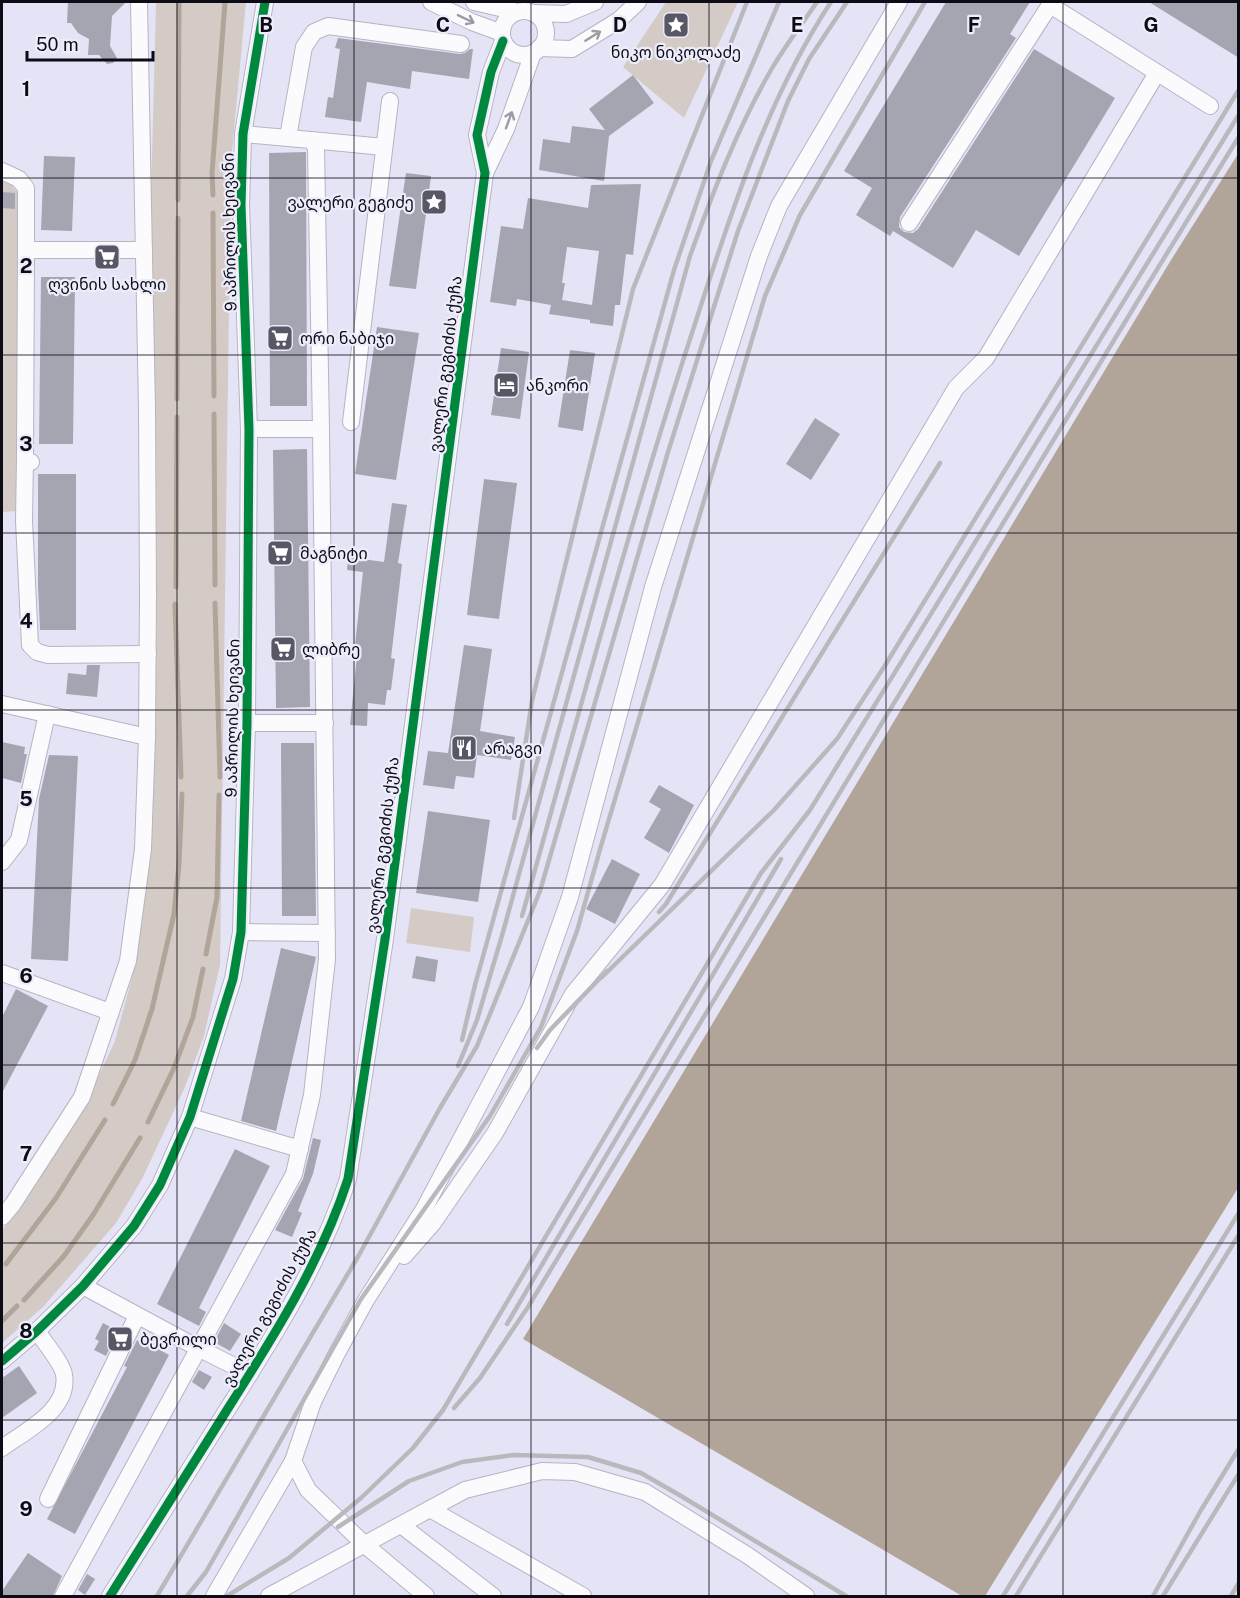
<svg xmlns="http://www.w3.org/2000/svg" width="1240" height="1598" font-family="'Public Sans','Noto Sans Georgian',sans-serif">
<rect width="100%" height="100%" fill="#e5e4f7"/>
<g fill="#d4cbc6">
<polygon points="156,2 246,2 231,162 220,965 204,1036 185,1087 142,1179 116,1223 43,1307 2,1343 2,1230 14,1215 82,1111 115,1041 135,966 155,743 157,609 156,426 150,232"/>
<polygon points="666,2 738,2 684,118 623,67"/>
<polygon points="2,178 6,179 17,192 17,511 2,512"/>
<polygon points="411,908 474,917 470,952 406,943"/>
</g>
<polygon fill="#b1a599" points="1238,154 1238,1188 985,1596 962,1596 523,1339 1171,260"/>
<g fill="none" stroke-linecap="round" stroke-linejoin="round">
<g stroke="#b1a599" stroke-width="5">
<polyline points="213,195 212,173 225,2"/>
<polyline points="178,200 179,2"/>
<polyline points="213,213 214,396"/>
<polyline points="177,399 178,218"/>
<polyline points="214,414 215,585"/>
<polyline points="176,587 177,417"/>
<polyline points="215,603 220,777"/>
<polyline points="175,604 181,777"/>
<polyline points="206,954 217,897 219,795"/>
<polyline points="113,1104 135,1060 152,1009 174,914 179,864 182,794"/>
<polyline points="148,1122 174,1068 193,1017 203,969"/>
<polyline points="6,1264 56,1198 105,1120"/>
<polyline points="24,1300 64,1256 93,1215 140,1138"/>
<polyline points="2,1321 17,1306"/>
</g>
</g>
<g fill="#a5a4b1" fill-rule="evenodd">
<polygon points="68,2 126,2 112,16 110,46 117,58 113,63 107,64 99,55 88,55 89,39 78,33 71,23 67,23"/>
<polygon points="946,2 1030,2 1010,34 1016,38 900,217 899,227 904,232 913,233 918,229 1034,49 1115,98 1019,256 976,230 953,268 893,231 890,236 856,215 872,188 844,171"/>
<polygon points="1149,2 1239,2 1239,58"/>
<polygon points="338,38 460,54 465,53 470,49 473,49 469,79 412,71 410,89 367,82 361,122 325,117 328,97 333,98 340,49 335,48"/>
<polygon points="633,75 654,103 609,136 604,181 539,170 543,139 570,143 572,126 605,130 589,109"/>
<polygon points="306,152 307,406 270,406 269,153"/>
<polygon points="44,156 75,157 72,231 41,230"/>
<polygon points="406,173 431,176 416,289 389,286"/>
<path d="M 641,184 L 633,255 L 626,254 L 620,305 L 615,305 L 613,326 L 590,323 L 590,320 L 549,314 L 551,305 L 517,299 L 516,306 L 490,302 L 501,226 L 523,229 L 528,198 L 588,208 L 591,185 ZM 567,247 L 599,251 L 592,305 L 562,300 L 565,283 L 562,283 Z"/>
<polygon points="2,192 15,193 15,209 2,208"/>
<polygon points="41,277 75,277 73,444 39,444"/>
<polygon points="377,327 419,333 396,480 355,474"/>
<polygon points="501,348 529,352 520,419 491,415"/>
<polygon points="570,350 595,353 583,431 558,427"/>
<polygon points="815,418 840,434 811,480 786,464"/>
<polygon points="307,449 310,707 276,708 273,450"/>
<polygon points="38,474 76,474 76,630 40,630 38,586"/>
<polygon points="484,479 517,483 499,619 467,615"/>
<polygon points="392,503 407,505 398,563 402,564 391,658 395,659 391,690 387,690 385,705 368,703 367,726 350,725 357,655 354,654 363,572 347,570 348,557 384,562"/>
<polygon points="464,645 492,649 480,731 515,737 511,760 477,755 474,778 456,776 454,789 423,785 428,751 448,753"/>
<polygon points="87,665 100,665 97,697 66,694 68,673 86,675"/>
<polygon points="2,742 25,747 24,754 27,754 21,783 2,778"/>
<polygon points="281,743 314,743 316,916 282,916"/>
<polygon points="49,755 78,756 68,961 31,959 39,799"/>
<polygon points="659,785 694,805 669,853 644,838 661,809 649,802"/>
<polygon points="428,811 490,820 478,902 416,893"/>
<polygon points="612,859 640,874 615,924 586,909"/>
<polygon points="281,948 316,957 276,1131 241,1121"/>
<polygon points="416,956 438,960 435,982 412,978"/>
<polygon points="16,989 48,1006 2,1093 2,1017"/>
<polygon points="313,1138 321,1140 313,1174 298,1211 302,1213 292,1237 275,1230 303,1179"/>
<polygon points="235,1149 270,1166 199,1308 206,1312 199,1326 157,1304"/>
<polygon points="103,1323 118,1331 106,1356 94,1350 99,1341 95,1339"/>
<polygon points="224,1323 241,1334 230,1351 214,1342"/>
<polygon points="137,1340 141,1343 142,1340 169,1355 75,1534 47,1519 127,1367 124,1366"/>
<polygon points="19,1366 37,1393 2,1418 2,1378"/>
<polygon points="199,1370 212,1377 204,1390 192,1382"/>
<polygon points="28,1553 62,1576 53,1596 2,1596 2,1591"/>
<polygon points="87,1574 95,1579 85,1595 78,1590"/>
</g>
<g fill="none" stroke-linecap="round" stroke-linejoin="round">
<defs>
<g id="minor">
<polyline points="431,2 472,22 502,33"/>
<polyline points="474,2 518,12"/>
<polyline points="1050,5 1210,106"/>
<circle cx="524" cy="33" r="22"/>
<polyline points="533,13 566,14 595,2"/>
<polyline points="539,48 572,49 619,20 638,2"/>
<polyline points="243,134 311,140 316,147 321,429 249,429"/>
<polyline points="288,137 304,47 314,32 328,26 461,44"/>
<polyline points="311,140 384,147"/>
<polyline points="2,171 19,179 26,188 26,250"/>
<polyline points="485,173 506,129 533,53"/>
<polyline points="909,223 1052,2"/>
<polyline points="351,422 390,101"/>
<polyline points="25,458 24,521 30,645 37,652 48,655 148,654"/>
<polyline points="31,462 27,461 25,458 26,250 144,250"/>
<polyline points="2,704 147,737"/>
<polyline points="247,723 325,723"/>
<polyline points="2,862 19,840 47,714"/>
<polyline points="241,932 327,933"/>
<polyline points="2,973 110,1012"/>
<polyline points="190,1117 300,1149"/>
<polyline points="2,1217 13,1204 82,1097 128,961 143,849 147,737 148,596 147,409 139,2"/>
<polyline points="404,1256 433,1223 495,1133 573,994 662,885 956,388 986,358 1157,73"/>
<polyline points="83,1286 198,1348 250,1374"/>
<polyline points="2,1361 37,1331 83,1286 134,1226 160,1185 190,1117 233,979 241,932 247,723 249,429 241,205 243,134 265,2"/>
<path d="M 2,1448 C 25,1431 70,1410 64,1375 C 63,1364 44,1342 37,1331"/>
<polyline points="48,1499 137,1316"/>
<polyline points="430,1509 583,1596"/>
<polyline points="401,1525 493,1596"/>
<polyline points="63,1596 294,1174 312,1095 327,959 321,429"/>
<path d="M 110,1596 C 149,1534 188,1472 227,1410 C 274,1336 321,1262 348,1179 L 385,939 L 485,173 L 477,135 L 491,72 L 503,41"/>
<polyline points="214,1596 293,1461"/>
<polyline points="269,1596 465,1490 542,1471 575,1472 645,1492 747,1555 806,1596"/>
<polyline points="426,1596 364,1544 308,1490 293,1461 313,1402 336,1355 366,1300 424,1209 531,1007 570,897 653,587 759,256 779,206 899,2"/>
</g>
</defs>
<use href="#minor" stroke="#b5b4c2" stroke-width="18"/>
<use href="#minor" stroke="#fbfbfe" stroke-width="16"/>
<g stroke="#b9b9bd" stroke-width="4.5">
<polyline points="514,818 532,701 633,289 747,2"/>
<polyline points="659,912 666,904 940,463"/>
<path d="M 522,916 C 577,721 629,525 692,333 C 729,219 765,102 831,2"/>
<polyline points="602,977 774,810 837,739 884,667 1238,91"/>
<polyline points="462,1040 475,985 674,270 711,161 779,2"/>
<polyline points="537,1048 550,1030 607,971"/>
<path d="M 458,1066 L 477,1020 L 503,932 L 690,256 C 713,192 737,129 771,70 C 785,46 802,24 817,2"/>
<polyline points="507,1324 781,859"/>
<polyline points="454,1408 480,1378 528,1307 1145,289 1238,138"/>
<polyline points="338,1527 409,1481 462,1462 513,1455 588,1457 641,1473 681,1496 846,1596"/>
<polyline points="157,1596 359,1255 440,1108 477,1046 540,891 668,452 738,231 788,101 809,59 847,2"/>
<polyline points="187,1596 206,1572 361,1299 490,1116 541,1027 577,931 601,846 765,296 800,215 925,2"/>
<polyline points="227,1596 289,1558 361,1498 413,1448 443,1410 761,873 810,810 1238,116"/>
<polyline points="1003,1596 1238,1214"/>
<polyline points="1016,1596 1238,1236"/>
<polyline points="1153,1596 1201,1510 1238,1450"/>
<polyline points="1163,1596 1238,1475"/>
<polyline points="1231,1596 1238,1584"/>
</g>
<defs>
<g id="cycleway">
<polyline points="2,1361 37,1331 83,1286 134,1226 160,1185 190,1117 233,979 241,932 247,723 249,429 241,205 243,134 265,2"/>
<path d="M 110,1596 C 149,1534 188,1472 227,1410 C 274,1336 321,1262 348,1179 L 385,939 L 485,173 L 477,135 L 491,72 L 503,41"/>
</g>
</defs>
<use href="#cycleway" stroke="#edecfa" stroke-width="13"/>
<use href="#cycleway" stroke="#00873e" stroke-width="9"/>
</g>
<defs><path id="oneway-shaft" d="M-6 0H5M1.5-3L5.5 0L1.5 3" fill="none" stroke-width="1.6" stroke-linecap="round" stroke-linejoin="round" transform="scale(1.5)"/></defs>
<g stroke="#9b9ba1">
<use href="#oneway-shaft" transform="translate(466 19) rotate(26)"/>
<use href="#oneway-shaft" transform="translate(593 36) rotate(-32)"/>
<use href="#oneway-shaft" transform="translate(509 120) rotate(-70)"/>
</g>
<path fill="none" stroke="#0c0b16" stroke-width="1.5" stroke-opacity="0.55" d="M 177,2 L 177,1596M 354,2 L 354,1596M 531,2 L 531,1596M 709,2 L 709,1596M 886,2 L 886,1596M 1063,2 L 1063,1596M 2,178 L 1238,178M 2,355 L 1238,355M 2,533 L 1238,533M 2,710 L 1238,710M 2,888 L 1238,888M 2,1065 L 1238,1065M 2,1243 L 1238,1243M 2,1420 L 1238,1420"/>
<defs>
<symbol id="sight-square" viewBox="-11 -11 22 22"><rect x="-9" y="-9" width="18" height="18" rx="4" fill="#585765" stroke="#edecfa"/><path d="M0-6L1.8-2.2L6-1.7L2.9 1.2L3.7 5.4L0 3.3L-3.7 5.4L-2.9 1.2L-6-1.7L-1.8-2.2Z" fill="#fff"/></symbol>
<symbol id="supermarket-square" viewBox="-11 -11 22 22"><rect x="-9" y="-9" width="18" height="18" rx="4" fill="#585765" stroke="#edecfa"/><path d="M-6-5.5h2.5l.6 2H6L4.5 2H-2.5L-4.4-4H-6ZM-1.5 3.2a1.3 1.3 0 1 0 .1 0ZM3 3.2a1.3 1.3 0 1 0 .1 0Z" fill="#fff"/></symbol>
<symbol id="hotel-square" viewBox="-11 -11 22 22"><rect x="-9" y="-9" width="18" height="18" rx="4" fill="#585765" stroke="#edecfa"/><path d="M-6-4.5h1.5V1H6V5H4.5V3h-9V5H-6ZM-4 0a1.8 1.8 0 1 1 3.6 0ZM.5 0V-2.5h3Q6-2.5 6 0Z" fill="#fff"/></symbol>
<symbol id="restaurant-square" viewBox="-11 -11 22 22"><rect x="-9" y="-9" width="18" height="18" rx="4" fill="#585765" stroke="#edecfa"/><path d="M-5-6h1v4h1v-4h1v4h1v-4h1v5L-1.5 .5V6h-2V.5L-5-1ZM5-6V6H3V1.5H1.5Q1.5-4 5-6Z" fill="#fff"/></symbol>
</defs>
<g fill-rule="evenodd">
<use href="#sight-square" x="661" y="10" width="30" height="30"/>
<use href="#sight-square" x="419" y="187" width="30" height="30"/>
<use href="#supermarket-square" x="92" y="242" width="30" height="30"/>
<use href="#supermarket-square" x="265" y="323" width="30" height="30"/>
<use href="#hotel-square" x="491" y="370" width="30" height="30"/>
<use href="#supermarket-square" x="265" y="538" width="30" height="30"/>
<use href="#supermarket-square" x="268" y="634" width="30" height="30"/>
<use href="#restaurant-square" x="449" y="733" width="30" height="30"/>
<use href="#supermarket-square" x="105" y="1324" width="30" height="30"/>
</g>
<g text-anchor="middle" stroke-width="4.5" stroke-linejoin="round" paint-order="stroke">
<g font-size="16" fill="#0c0b16" stroke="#edecfa" text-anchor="start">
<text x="676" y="58" text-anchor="middle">ნიკო ნიკოლაძე</text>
<text x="414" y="208" text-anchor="end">ვალერი გეგიძე</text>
<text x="107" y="290" text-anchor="middle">ღვინის სახლი</text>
<text x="300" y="344">ორი ნაბიჯი</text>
<text x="526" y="391">ანკორი</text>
<text x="300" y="559">მაგნიტი</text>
<text x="302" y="655">ლიბრე</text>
<text x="484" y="754">არაგვი</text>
<text x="140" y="1345">ბევრილი</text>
</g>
<g font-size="16" fill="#0c0b16" stroke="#edecfa">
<text transform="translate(229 232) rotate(-91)" y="6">9 აპრილის ხეივანი</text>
<text transform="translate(445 364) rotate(-83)" y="6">ვალერი გეგიძის ქუჩა</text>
<text transform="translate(232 718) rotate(-89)" y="6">9 აპრილის ხეივანი</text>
<text transform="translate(382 845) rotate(-83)" y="6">ვალერი გეგიძის ქუჩა</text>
<text transform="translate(269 1307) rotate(-61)" y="6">ვალერი გეგიძის ქუჩა</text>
</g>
</g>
<g font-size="20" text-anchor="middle" font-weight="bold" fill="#0c0b16" stroke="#edecfa" stroke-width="4.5" stroke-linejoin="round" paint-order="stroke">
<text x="266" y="32">B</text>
<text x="443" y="32">C</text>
<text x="620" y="32">D</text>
<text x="797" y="32">E</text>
<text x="974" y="32">F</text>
<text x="1151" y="32">G</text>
<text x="26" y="96">1</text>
<text x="26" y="273">2</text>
<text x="26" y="451">3</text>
<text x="26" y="628">4</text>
<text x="26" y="806">5</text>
<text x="26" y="983">6</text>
<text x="26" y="1161">7</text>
<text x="26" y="1338">8</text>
<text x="26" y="1516">9</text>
</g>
<rect width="1240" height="1598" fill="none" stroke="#0c0b16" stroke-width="6"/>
<path d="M27 51v9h126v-9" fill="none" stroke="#0c0b16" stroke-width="3"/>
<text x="36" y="51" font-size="18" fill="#0c0b16" stroke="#edecfa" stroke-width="4.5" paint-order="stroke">50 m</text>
</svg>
